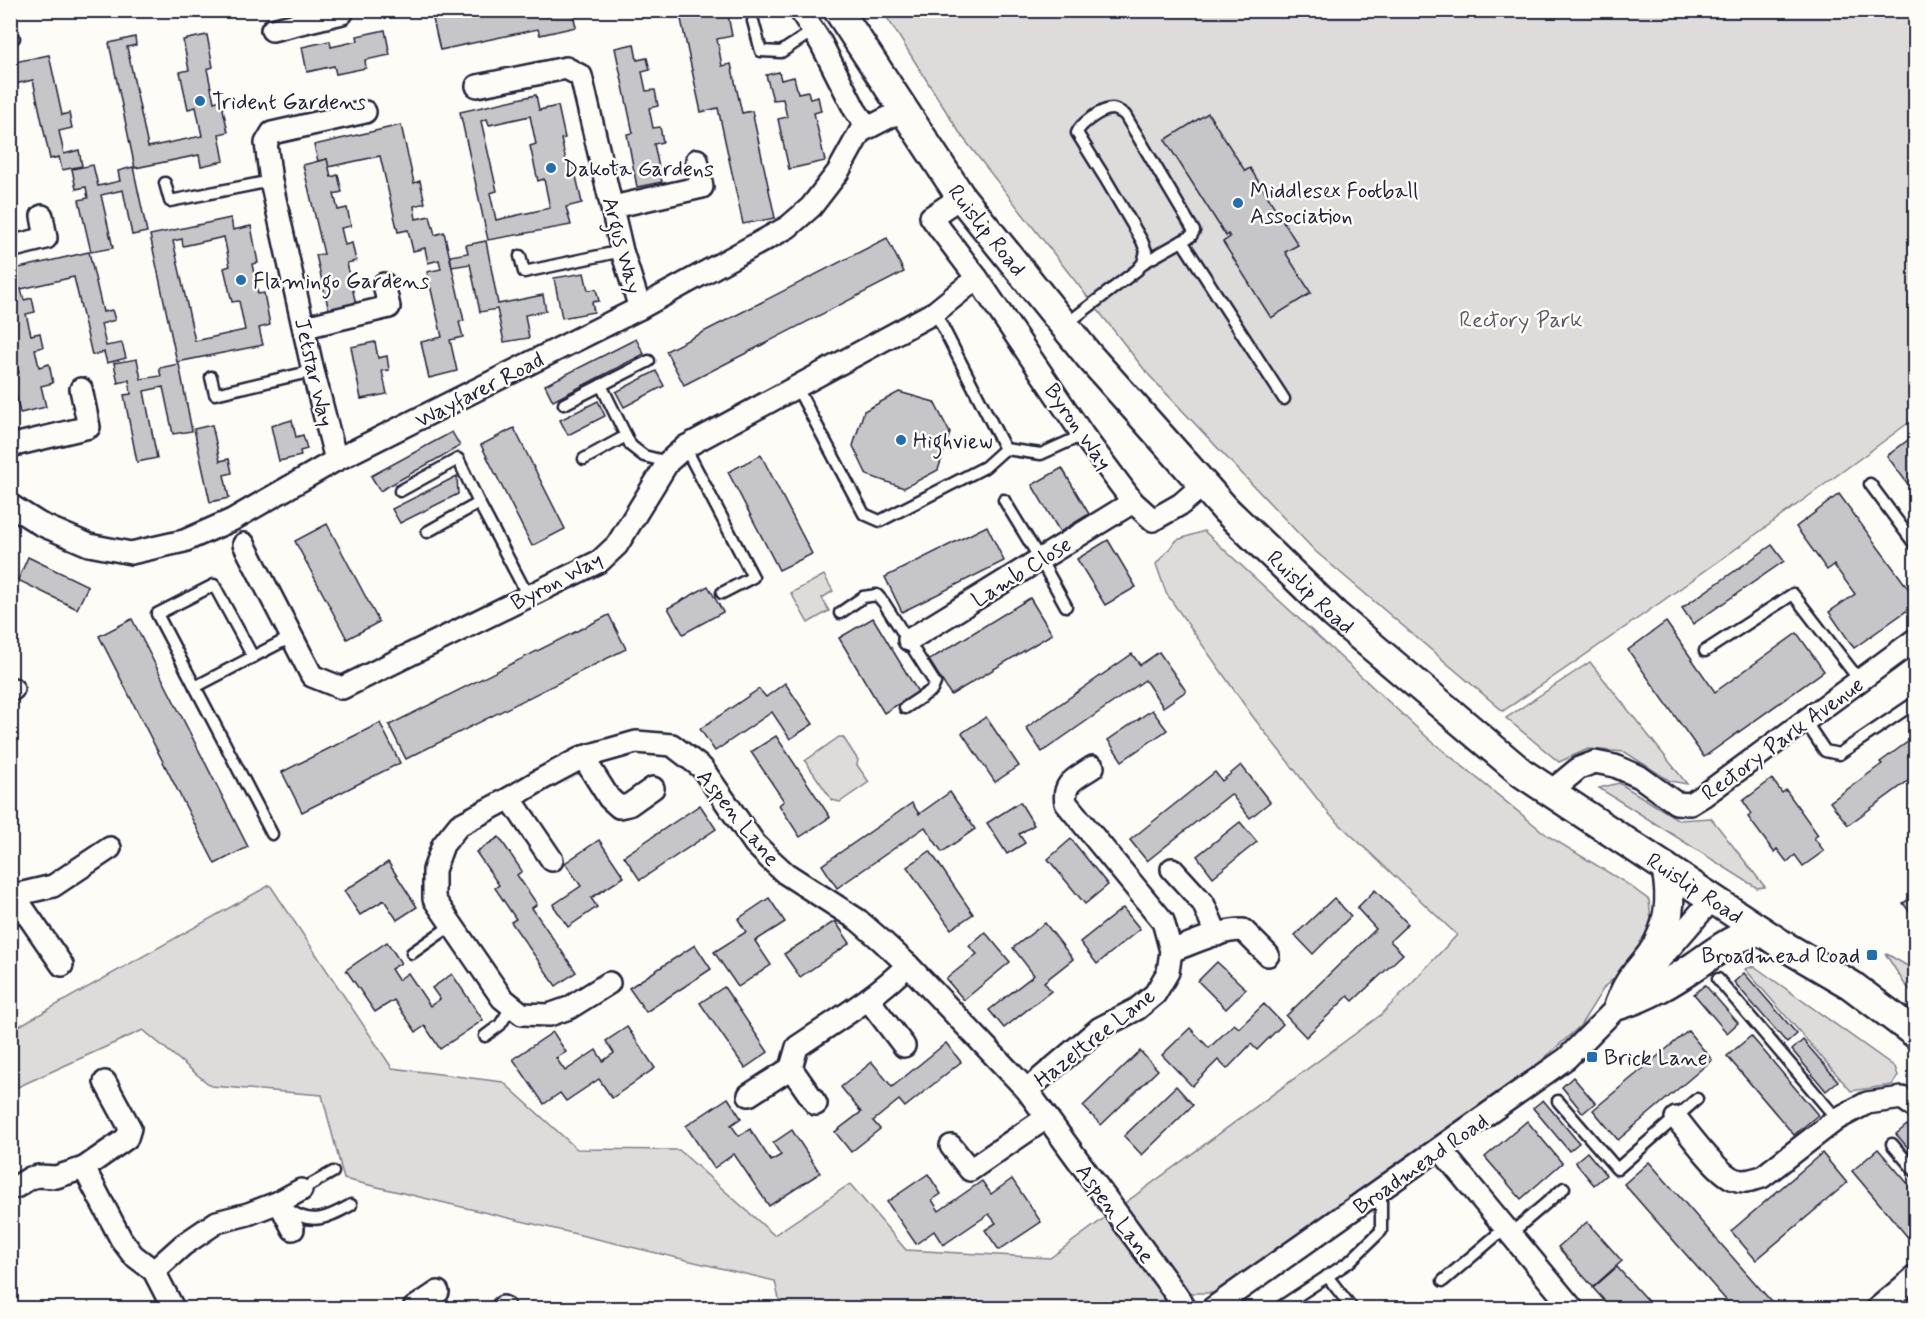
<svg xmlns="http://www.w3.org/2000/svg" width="1926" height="1319" font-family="Mynerve,sans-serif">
<rect width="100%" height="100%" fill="#fdfcf7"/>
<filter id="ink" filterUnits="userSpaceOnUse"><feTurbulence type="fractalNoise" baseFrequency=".0167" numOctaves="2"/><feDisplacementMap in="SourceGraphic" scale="12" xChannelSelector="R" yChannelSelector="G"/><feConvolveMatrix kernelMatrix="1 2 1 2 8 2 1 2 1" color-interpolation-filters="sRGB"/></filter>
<g filter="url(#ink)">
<g fill="#dddcdb" stroke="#807f8b" stroke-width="1.5">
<path d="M 883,11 L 1915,11 L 1915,418 C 1780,518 1643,617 1503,711 L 1315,551 L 1147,373 L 961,135 Z"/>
<polygon points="1204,531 1429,739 1548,836 1626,883 1649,900 1651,920 1634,962 1605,986 1580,1026 1539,1063 1213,1293 1191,1293 1164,1277 1168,1308 781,1308 775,1281 344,1179 322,1095 211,1086 143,1030 11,1090 10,1031 270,885 392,1068 503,1082 577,1149 679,1150 774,1235 850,1184 906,1250 1050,1258 1382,1014 1457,935 1330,815 1253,717 1166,593 1156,564 1177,540"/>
<polygon points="824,575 833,591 822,598 829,611 808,623 791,593"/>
<polygon points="1590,662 1687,784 1670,781 1625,752 1588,749 1559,762 1506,718"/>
<polygon points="839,737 843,737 858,760 857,765 869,782 840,802 832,800 805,761"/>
<polygon points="1619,783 1679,820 1711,818 1765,887 1757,888 1599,788"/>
<polygon points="1885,953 1913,969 1915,976 1915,995 1904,983"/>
<polygon points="1754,966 1895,1067 1898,1076 1892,1085 1851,1091 1745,969"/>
</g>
<g fill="#c6c6c8" stroke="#22223b" stroke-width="1.5" fill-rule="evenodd">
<polygon points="471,10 572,10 576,27 540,35 538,29 440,50 433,19"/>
<polygon points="679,10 727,10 732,36 717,39 722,66 731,64 742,113 752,111 775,218 743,224 718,108 701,112"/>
<polygon points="385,30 390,55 365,60 366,68 336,74 334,66 307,72 302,47 330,41 331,47 358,41 357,36"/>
<polygon points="207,35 213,67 207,69 214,102 221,100 228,132 219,134 224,161 201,166 199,155 135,168 109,43 135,37 136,45 127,47 148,147 202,136 196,107 188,109 180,72 189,70 183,40"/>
<polygon points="634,44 637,60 647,58 650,70 642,72 646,91 655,90 658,106 649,108 653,128 660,127 663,142 654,144 662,182 637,187 627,134 633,133 615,48"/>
<polygon points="49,55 62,115 69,113 72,128 59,131 64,154 79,150 82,166 62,170 59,157 50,159 33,80 10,85 10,63"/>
<polygon points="779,72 781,80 794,77 798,93 808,91 810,99 818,97 821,111 814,113 825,161 789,169 778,119 787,117 783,99 773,100 766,75"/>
<path d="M 536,95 L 539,110 L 558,106 L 565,138 L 561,139 L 568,169 L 574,167 L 582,203 L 566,207 L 571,225 L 488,240 L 460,112 ZM 530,116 L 536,144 L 530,146 L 538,181 L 544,179 L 550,208 L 496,220 L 490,193 L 497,191 L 481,121 L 487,119 L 489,125 Z"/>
<polygon points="1208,113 1245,171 1250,168 1298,245 1285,252 1311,293 1271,318 1223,242 1230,237 1228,234 1226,236 1165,140"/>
<polygon points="401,125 414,183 420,181 425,203 414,206 416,219 430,216 435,235 444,232 464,321 459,322 463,337 450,340 457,371 429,378 421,342 442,337 427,272 441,269 439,260 428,263 425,248 413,251 408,230 398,232 380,156 328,167 327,159 318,161 314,145"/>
<polygon points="327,159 331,177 338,175 342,192 334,194 338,210 347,208 351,226 341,228 345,245 352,243 356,261 347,263 356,305 329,311 316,255 324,254 303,165"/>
<polygon points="93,165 98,186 120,181 118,171 133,167 147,232 132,235 123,190 101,195 113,248 91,252 79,200 88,198 86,187 76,189 72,169"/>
<path d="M 231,218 L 233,230 L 251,226 L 258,263 L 252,264 L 258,294 L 264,293 L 270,325 L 259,328 L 263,345 L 177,362 L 150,235 ZM 224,237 L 230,266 L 224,268 L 232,302 L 239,301 L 245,330 L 195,341 L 173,241 L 182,239 L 183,246 Z"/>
<polygon points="887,238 904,272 684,385 666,351"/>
<polygon points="486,241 498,304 543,295 546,311 525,315 529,338 504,342 497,309 480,312 470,264 452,267 450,256 468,253 466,245"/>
<polygon points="89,252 103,312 112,310 115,320 101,324 106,346 122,343 126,358 107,363 104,352 92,355 74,277 21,289 24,300 32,298 35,312 26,314 31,335 40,333 43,347 35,349 39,367 49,364 53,383 41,386 46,407 20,413 11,375 19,373 10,338 10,270"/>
<polygon points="584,273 588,290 596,289 599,301 592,302 594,312 562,318 554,278"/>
<polygon points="636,339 644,354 553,401 545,385"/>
<polygon points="375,342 378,358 387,356 389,370 382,371 387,394 361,399 351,347"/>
<polygon points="137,359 141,379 161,376 159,368 179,364 192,431 173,434 163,387 144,391 157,458 137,462 124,395 131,394 129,380 118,383 114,363"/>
<polygon points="656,371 664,386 624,407 616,392"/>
<polygon points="899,392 934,402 950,433 938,470 904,488 867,475 853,446 864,411"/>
<polygon points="598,401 605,416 568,435 560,420"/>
<polygon points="292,420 296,437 303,435 307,449 300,451 301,456 279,461 271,426"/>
<polygon points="212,425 220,461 229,459 232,473 224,475 229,498 210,502 194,429"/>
<polygon points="514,428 565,529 532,546 481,445"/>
<polygon points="452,432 460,446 380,491 371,476"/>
<polygon points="1916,434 1916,495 1887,456"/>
<polygon points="761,455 812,554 779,570 728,472"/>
<polygon points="1062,468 1089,514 1060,532 1032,485"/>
<polygon points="457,476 458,494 400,523 392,509"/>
<polygon points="1839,494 1916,599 1916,604 1854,648 1829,612 1855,594 1834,565 1827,570 1796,527"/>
<polygon points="327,524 379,622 347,639 295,541"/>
<polygon points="987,526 1004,561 902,612 885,577"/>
<polygon points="1108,540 1136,587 1105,605 1077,559"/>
<polygon points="1772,545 1784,561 1693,624 1682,608"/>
<polygon points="28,557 88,586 77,609 18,580"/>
<polygon points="708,586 723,612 683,634 668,608"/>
<polygon points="1030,598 1052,634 951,695 929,660"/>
<polygon points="609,615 626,649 406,759 389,725"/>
<polygon points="873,618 918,692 884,713 839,638"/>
<polygon points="132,619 248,847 215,864 99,636"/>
<polygon points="1666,622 1715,692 1797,633 1824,671 1704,757 1628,650"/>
<polygon points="1159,652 1186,691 1163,707 1145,680 1042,752 1026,728 1132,654 1140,665"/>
<polygon points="785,683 813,724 790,739 772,712 715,751 700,729 759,689 766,697"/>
<polygon points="1152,710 1167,730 1122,761 1108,740"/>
<polygon points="986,717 1019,766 995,782 962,733"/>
<polygon points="380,723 400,763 302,812 282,772"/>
<polygon points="776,736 830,817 800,837 779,805 784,801 751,752"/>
<polygon points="1916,736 1916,775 1848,825 1830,802 1882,764 1880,762"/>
<polygon points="1241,765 1270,802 1250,818 1231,794 1147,861 1130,840 1215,772 1222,781"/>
<polygon points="1772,779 1782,793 1786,790 1818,835 1814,838 1824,851 1803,866 1795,855 1787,862 1777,849 1774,852 1748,817 1752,814 1743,801"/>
<polygon points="950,792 975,829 942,852 925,827 837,888 822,865 912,803 919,814"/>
<polygon points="1020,802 1034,825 1019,834 1025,843 1007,854 987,823"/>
<polygon points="700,805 716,829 640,880 624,856"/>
<polygon points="1240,822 1257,842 1213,877 1197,856"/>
<polygon points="499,837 522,871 517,875 537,904 532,908 576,972 556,986 511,922 516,919 495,888 499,885 476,852"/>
<polygon points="1071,839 1108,885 1085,904 1048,859"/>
<polygon points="599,840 624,877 591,898 597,907 568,927 553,905 581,886 565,863"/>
<polygon points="930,851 973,914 951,929 907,867"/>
<polygon points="388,862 417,907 397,920 384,900 360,915 344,891"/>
<polygon points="1375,890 1408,924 1390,941 1403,954 1353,1001 1348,996 1306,1037 1286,1016 1376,929 1357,908"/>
<polygon points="1916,895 1916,921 1903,903"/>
<polygon points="769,898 785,922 755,941 771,965 738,987 714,952 746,932 738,919"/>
<polygon points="1334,898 1351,916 1313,954 1295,935"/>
<polygon points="1123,908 1140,929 1097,964 1080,942"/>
<polygon points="835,921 850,943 800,977 784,954"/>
<polygon points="1045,923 1073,959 1044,982 1051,991 1004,1028 989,1010 1034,975 1013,948"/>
<polygon points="985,932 1010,962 964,1000 946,979 977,954 969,946"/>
<polygon points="387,942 401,963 391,969 398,980 408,973 430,1006 440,999 432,988 452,974 483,1020 440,1049 425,1026 416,1032 394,1000 375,1012 346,970"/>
<polygon points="695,945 711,969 646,1012 629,988"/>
<polygon points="1217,962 1246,989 1226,1009 1198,981"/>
<polygon points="1744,973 1797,1034 1787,1043 1734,982"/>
<polygon points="1705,985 1738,1023 1727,1033 1694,994"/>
<polygon points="724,987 768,1052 745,1068 700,1003"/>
<polygon points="1264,1004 1283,1024 1257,1050 1251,1044 1227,1069 1218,1060 1192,1086 1162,1055 1190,1028 1209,1048 1234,1024 1239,1028"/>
<polygon points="627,1027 655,1068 612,1098 599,1079 566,1101 560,1093 544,1104 513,1059 553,1032 566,1052 556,1058 565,1071 596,1050 603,1061 614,1053 606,1041"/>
<polygon points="1688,1031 1712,1060 1618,1140 1593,1110"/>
<polygon points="1751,1036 1818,1115 1794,1135 1727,1056"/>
<polygon points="1803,1040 1838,1081 1826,1091 1792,1050"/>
<polygon points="946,1043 961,1062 905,1107 899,1100 873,1121 880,1129 851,1152 835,1132 861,1112 841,1087 872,1062 892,1087"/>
<polygon points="1140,1051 1158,1070 1101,1125 1083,1106"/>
<polygon points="1573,1077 1595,1103 1583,1113 1562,1087"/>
<polygon points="1176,1086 1193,1105 1142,1155 1124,1136"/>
<polygon points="728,1098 741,1118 731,1125 739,1136 750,1129 771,1161 781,1155 773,1143 792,1130 820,1173 769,1206 734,1154 714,1168 686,1126"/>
<polygon points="1543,1100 1579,1143 1569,1151 1533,1108"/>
<polygon points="1527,1121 1562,1163 1521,1199 1485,1157"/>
<polygon points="1907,1125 1916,1134 1916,1157 1896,1134"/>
<polygon points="1878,1149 1916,1193 1916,1247 1852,1171"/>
<polygon points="1587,1152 1606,1175 1594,1185 1575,1162"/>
<polygon points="1822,1153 1847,1183 1756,1260 1731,1231"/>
<polygon points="1649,1162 1777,1308 1733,1308 1624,1184"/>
<polygon points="928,1174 941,1194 932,1200 939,1211 982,1181 991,1194 1012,1179 1041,1222 999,1250 985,1230 996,1223 989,1214 943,1245 934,1231 916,1244 887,1202"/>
<polygon points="1587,1222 1622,1261 1593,1287 1558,1247"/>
<polygon points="1617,1267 1654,1308 1611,1308 1593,1288"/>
</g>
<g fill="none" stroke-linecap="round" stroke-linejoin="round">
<defs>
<g id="lane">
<polyline points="753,21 761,51 781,52 813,31"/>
<polyline points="10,39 14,38"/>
<polyline points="165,183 170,201 271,181"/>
<polyline points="1182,241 1284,399"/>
<polyline points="520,256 524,272 622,251"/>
<path d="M 1065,325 L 1137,270 L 1143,263 L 1191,236 L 1194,231 L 1125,115 C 1121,112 1117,109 1112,109 C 1101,109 1080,124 1077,133 L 1105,178 L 1142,241 L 1146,251 L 1143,263"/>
<polyline points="211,377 215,394 313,371"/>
<polyline points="601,385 631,446 644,456 668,462"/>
<polyline points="796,386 864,514 880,521 985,467 1005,449 935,312"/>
<polyline points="564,404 649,361"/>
<polyline points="685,447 753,577 722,593"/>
<polyline points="1005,449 1041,454 1083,435"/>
<polyline points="584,459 626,436"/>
<polyline points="1870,484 1916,546"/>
<polyline points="400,491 458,459 479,503"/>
<polyline points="1004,500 1040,559 1066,606"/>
<polyline points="427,532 479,503 528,596"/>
<polyline points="840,613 863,597 877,595 884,603 935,683 932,690 905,708"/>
<polyline points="1705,651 1793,594 1860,681"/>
<polyline points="253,657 214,585 157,614 272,834"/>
<polyline points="195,687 293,636"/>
<polyline points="1805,721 1825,751 1839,754 1916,702"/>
<polyline points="412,953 452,925"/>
<polyline points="1718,979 1837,1119"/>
<polyline points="485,1036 500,1025 512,1006"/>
<polyline points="1558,1101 1617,1169 1697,1099"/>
<polyline points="1892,1144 1916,1172"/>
<polyline points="301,1190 333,1172"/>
<path d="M 288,1209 C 312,1227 329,1217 351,1205"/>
<polyline points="1510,1234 1564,1188"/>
<polyline points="1327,1276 1352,1308"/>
<polyline points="1443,1281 1505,1228"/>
<polyline points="1279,1308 1349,1262 1381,1231 1381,1191"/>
</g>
<g id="street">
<polyline points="800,10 821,43 855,110 867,127"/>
<polyline points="272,30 342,13 341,10"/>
<polyline points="477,86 566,68 581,76 622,251 640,308"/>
<polyline points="613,207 702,187 697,160"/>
<polyline points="10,247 46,238 42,216"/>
<polyline points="977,278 1083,435 1133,502 1153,520 1181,504 1203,485"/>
<polyline points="305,327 389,307 384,284"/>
<polyline points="10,446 89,427 81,389"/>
<polyline points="336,460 313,371 271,181 266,143 272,133 365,112"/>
<polyline points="10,505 40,524 89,545 131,553 184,541 232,520 336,460 640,308 788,227 811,207 838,172 860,132 903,110"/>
<polyline points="244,544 312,676 342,688 600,561 617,545 668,462 685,447 935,312 977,278 931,217 961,197"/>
<polyline points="909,640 1133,502"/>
<polyline points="10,691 13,689"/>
<polyline points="583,757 609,798 619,807 629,805 653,788"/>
<polyline points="1550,792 1579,768 1595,762 1615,766 1640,777 1676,803 1690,804 1703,796 1916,639"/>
<polyline points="510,798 552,860"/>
<polyline points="1172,869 1203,903 1217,935"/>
<polyline points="10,893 19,894 22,907 62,965"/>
<polyline points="19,894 53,886 110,848"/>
<path d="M 1171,951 C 1194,943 1219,930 1243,930 L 1268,955"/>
<polyline points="1654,966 1713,898"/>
<polyline points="609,983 569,1008 549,1015 522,1014 502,998 434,899 434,870 443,845 459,825 510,798 542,779 583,757 636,742 672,745 702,768 755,844 771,860 785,873 858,920 881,940 908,965 1027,1090 1175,1293 1185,1308"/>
<polyline points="868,999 904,1046"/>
<polyline points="791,1068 816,1104"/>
<path d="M 1027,1090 L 1100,1028 L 1137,1009 L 1155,994 L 1168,972 L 1171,951 L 1163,921 L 1066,803 C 1062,782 1077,778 1093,767"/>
<path d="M 749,1095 L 791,1068 L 797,1047 C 835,1021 875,998 908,965"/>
<path d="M 1676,1118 C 1689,1133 1717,1173 1734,1179 C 1744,1183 1752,1180 1762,1177 L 1837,1119 L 1867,1103 L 1902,1098 L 1916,1108"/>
<polyline points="951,1146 970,1170 1046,1118"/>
<polyline points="1440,1149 1572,1308"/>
<polyline points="84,1168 121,1239 133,1255 154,1271 173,1308"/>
<polyline points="16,1187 30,1178 38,1176 56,1177 84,1168 127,1138 130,1128 105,1082"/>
<polyline points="279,1202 293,1229"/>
<polyline points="154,1271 183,1245 217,1222 248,1214 279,1202 301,1190"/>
<polyline points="503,1307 504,1308"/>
<polyline points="414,1308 438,1292"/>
<polyline points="1213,1308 1567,1058 1628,996"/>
<polyline points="1878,1308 1916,1276"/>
</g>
<g id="secondary">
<path id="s1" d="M 838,10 L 961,197 L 1089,356 L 1226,510 L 1334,614 L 1522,773 L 1781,944 L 1851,985 L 1916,1034"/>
<path d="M 1666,868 C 1673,899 1670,927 1652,954 C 1645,964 1636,973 1629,984 C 1625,990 1622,998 1619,1005 C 1648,996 1670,983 1695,966 C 1715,952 1736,935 1761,931"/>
</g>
</defs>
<use href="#lane" stroke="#22223b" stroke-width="15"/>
<use href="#street" stroke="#22223b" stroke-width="26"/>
<use href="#secondary" stroke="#22223b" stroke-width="33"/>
<use href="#lane" stroke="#fdfcf7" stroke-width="10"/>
<use href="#street" stroke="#fdfcf7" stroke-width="21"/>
<use href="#secondary" stroke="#fdfcf7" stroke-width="28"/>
</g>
</g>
<g fill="#1f6fb2" stroke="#fdfcf7" stroke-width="2">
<circle cx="200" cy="101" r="6"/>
<circle cx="551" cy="168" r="6"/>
<circle cx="1238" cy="203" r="6"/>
<circle cx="241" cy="280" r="6"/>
<circle cx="901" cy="440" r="6"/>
<rect x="1866" y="949" width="12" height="12" rx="3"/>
<rect x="1586" y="1051" width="12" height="12" rx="3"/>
</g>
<g text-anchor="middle" stroke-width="5" stroke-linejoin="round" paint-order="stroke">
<g font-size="22" fill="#22223b" stroke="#fdfcf7" text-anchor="start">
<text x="212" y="109">Trident Gardens</text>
<text x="563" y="176">Dakota Gardens</text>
<text x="1250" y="198">Middlesex Football<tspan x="1250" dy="25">Association</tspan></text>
<text x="253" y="288">Flamingo Gardens</text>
<text x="913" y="448">Highview</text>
<text x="1860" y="963" text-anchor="end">Broadmead Road</text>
<text x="1604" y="1065">Brick Lane</text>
</g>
<g font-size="22" fill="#22223b" stroke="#fdfcf7">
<text dy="8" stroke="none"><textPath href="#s1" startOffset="266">Ruislip Road</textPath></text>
<text transform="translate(623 245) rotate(75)" y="8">Argus Way</text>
<text transform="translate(315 372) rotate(77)" y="8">Jetstar Way</text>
<text transform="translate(479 389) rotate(-27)" y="8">Wayfarer Road</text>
<text transform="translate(1079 426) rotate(55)" y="8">Byron Way</text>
<text transform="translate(1021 571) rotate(-32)" y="8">Lamb Close</text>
<text transform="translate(556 580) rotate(-28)" y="8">Byron Way</text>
<text dy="8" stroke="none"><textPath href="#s1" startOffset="752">Ruislip Road</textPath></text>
<text transform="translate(1782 738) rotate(-36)" y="8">Rectory Park Avenue</text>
<text transform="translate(739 817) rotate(51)" y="8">Aspen Lane</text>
<text dy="8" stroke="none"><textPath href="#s1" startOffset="1238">Ruislip Road</textPath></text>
<text transform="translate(1094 1037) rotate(-38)" y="8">Hazeltree Lane</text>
<text transform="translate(1420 1163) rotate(-35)" y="8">Broadmead Road</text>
<text transform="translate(1116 1213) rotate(54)" y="8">Aspen Lane</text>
</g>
<g font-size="22" fill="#5a5a6b" stroke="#fdfcf7">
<text x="1521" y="327">Rectory Park</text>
</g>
</g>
<rect width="1926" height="1319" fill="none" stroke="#fdfcf7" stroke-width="36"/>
<rect x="18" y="18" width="1890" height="1283" fill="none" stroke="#22223b" stroke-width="2" filter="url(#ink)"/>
</svg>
